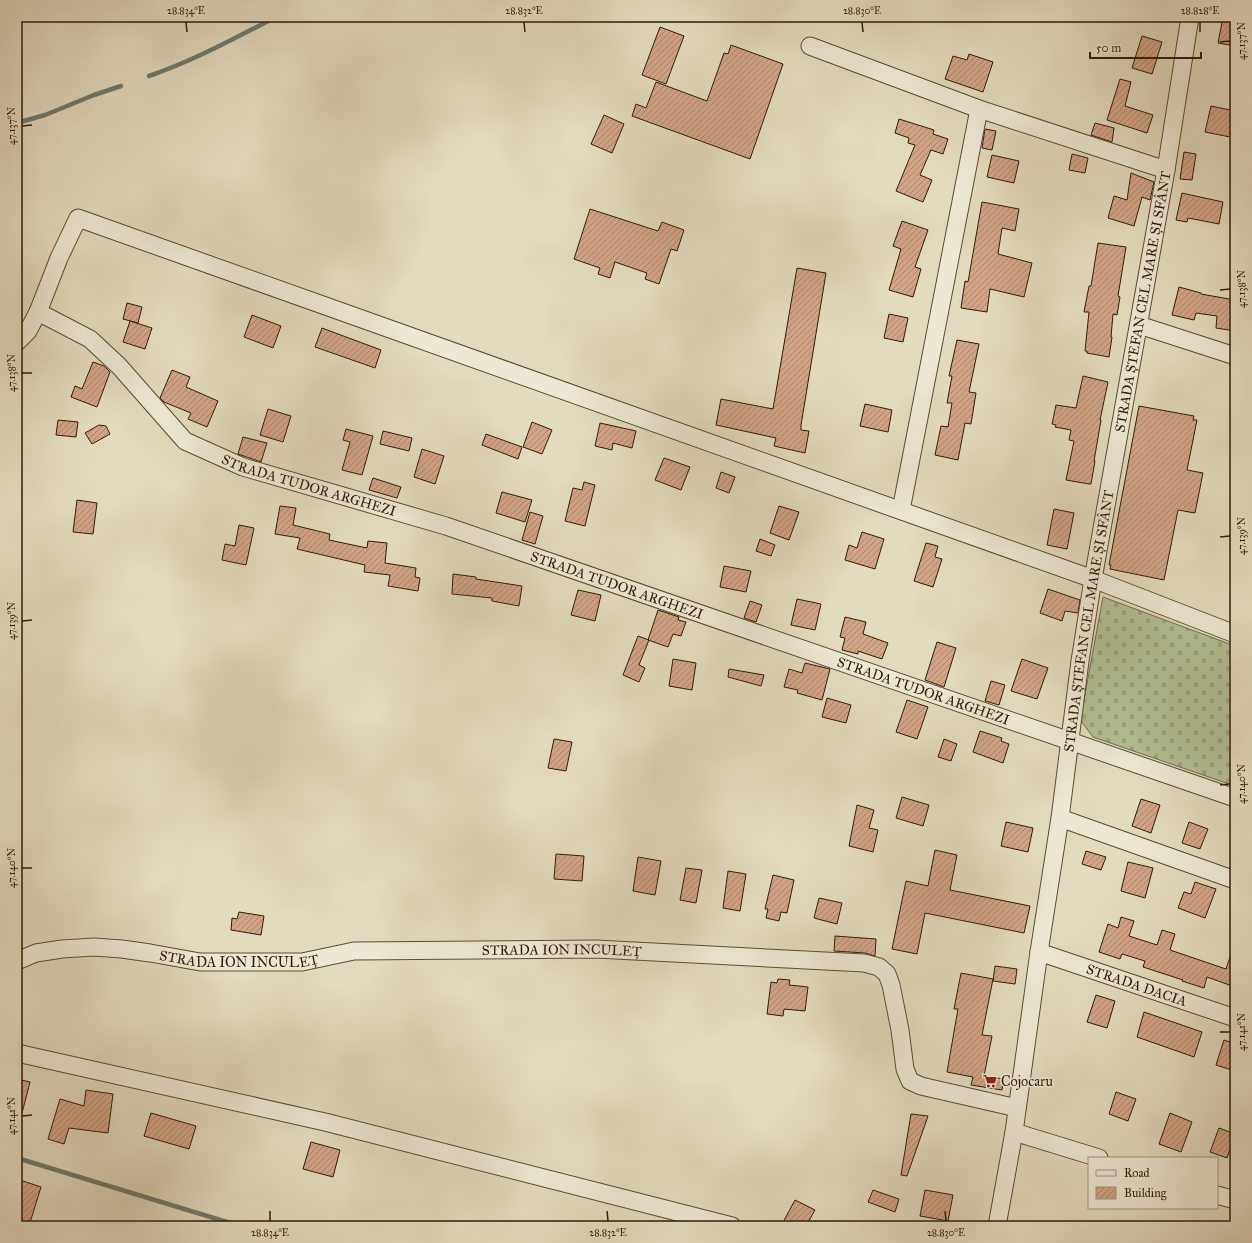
<svg xmlns="http://www.w3.org/2000/svg" width="1252" height="1243" font-family="'IM FELL Great Primer',serif">
<defs>
<pattern id="cemetery-stones" width="16" height="16" patternUnits="userSpaceOnUse"><rect width="16" height="16" fill="#b2c093"/><path d="M2 7V4a2 2 0 0 1 4 0v3zM10 15v-3a2 2 0 0 1 4 0v3z" fill="#99a57d"/></pattern>
<pattern id="building-hatch" width="6" height="6" patternUnits="userSpaceOnUse"><rect width="6" height="6" fill="#d3a587"/><path d="M-1 1l2-2M0 6l6-6M5 7l2-2" fill="none" stroke="#ac866c"/></pattern>
</defs>
<rect width="100%" height="100%" fill="#e3dbbf"/>
<filter id="stains"><feTurbulence type="fractalNoise" baseFrequency=".005" numOctaves="4"/><feColorMatrix values="0 0 0 0 .2 0 0 0 0 .09 0 0 0 0 .02 0 0 0 .5 -.17"/></filter>
<radialGradient id="worn" r=".72"><stop offset=".6" stop-color="#630" stop-opacity="0"/><stop offset="1" stop-color="#630" stop-opacity=".3"/></radialGradient>
<polygon fill="url(#cemetery-stones)" stroke="#706e4e" points="1103,597 1235,646 1235,786 1093,737 1082,722 1081,716"/>
<g fill="none" stroke-linecap="round" stroke-linejoin="round">
<g stroke="#6d7b73" stroke-width="4.5">
<path d="M 149,76 C 193,61 235,38 276,17"/>
<polyline points="17,123 45,115 94,95 121,86"/>
<polyline points="17,1158 240,1226"/>
</g>
</g>
<g fill="url(#building-hatch)" stroke="#2d1d08">
<polygon points="1223,17 1235,17 1235,46 1218,43"/>
<polygon points="660,27 684,36 666,84 642,75"/>
<polygon points="1142,36 1162,42 1152,74 1132,68"/>
<polygon points="731,45 783,64 750,159 632,116 636,104 646,108 656,82 707,101 724,53 728,54"/>
<polygon points="969,54 993,62 983,92 945,79 953,56 967,60"/>
<polygon points="1120,79 1131,82 1125,106 1153,115 1147,133 1107,120"/>
<polygon points="1211,106 1235,111 1235,138 1205,132"/>
<polygon points="604,115 624,124 612,153 591,144"/>
<polygon points="899,119 934,130 933,134 948,139 943,154 931,150 920,175 932,180 923,202 896,191 915,145 908,143 909,138 895,133"/>
<polygon points="1095,123 1114,128 1112,142 1091,135"/>
<polygon points="985,129 996,131 992,150 982,148"/>
<polygon points="1184,152 1196,154 1192,180 1180,179"/>
<polygon points="1072,154 1088,158 1085,173 1069,170"/>
<polygon points="992,155 1019,161 1014,183 987,177"/>
<polygon points="1131,173 1154,182 1150,200 1142,197 1134,226 1108,218 1114,196 1127,200"/>
<polygon points="1182,193 1223,202 1219,224 1188,218 1187,222 1176,220"/>
<polygon points="982,202 1019,209 1015,231 1002,228 998,254 1032,263 1024,297 990,289 987,312 961,308 965,281 968,282"/>
<polygon points="590,209 658,231 662,222 684,230 677,251 671,249 659,284 645,279 647,273 615,262 610,278 598,274 600,268 574,259"/>
<polygon points="902,221 928,230 915,267 921,269 913,297 889,290 901,249 893,246"/>
<polygon points="1098,243 1126,247 1118,296 1120,297 1117,315 1113,314 1111,337 1112,337 1109,357 1087,353 1087,351 1085,351 1089,312 1084,312 1089,286 1091,286"/>
<polygon points="797,268 826,273 801,425 801,430 809,431 805,453 774,446 776,438 716,425 721,399 773,409"/>
<polygon points="1179,287 1201,293 1201,294 1235,300 1235,331 1216,328 1217,316 1196,313 1194,320 1172,315"/>
<polygon points="127,303 142,307 138,323 123,319"/>
<polygon points="889,314 908,318 903,342 884,338"/>
<polygon points="252,315 281,326 273,348 244,337"/>
<polygon points="130,321 152,328 145,349 123,342"/>
<polygon points="322,328 381,350 375,368 315,347"/>
<polygon points="957,340 979,344 969,392 976,393 971,424 965,423 958,460 935,455 941,426 948,427 952,403 947,403 952,376 949,376"/>
<polygon points="93,362 104,366 110,372 97,407 71,397 75,386 82,389"/>
<polygon points="172,370 190,377 186,387 218,401 207,427 188,419 191,413 164,402 160,398"/>
<polygon points="1083,376 1108,382 1100,420 1101,420 1094,461 1095,461 1091,484 1089,484 1066,480 1074,441 1069,440 1071,430 1055,427 1056,425 1052,424 1056,405 1076,408"/>
<polygon points="865,404 892,410 888,432 860,426"/>
<polygon points="1139,406 1194,416 1193,420 1197,420 1187,470 1203,473 1195,513 1178,510 1164,580 1110,569 1111,565 1109,565"/>
<polygon points="268,409 291,416 283,442 260,435"/>
<polygon points="58,420 78,422 76,437 56,435"/>
<polygon points="532,422 552,430 542,454 523,447"/>
<polygon points="600,423 636,431 632,448 613,443 612,450 595,446"/>
<polygon points="99,425 106,426 110,434 92,444 85,433"/>
<polygon points="346,429 373,436 362,475 342,470 350,442 343,440"/>
<polygon points="383,431 412,438 409,451 380,444"/>
<polygon points="486,434 522,447 518,459 482,445"/>
<polygon points="243,437 267,443 261,462 238,454"/>
<polygon points="422,449 444,456 435,484 414,477"/>
<polygon points="664,458 690,467 681,490 655,480"/>
<polygon points="721,472 735,477 729,493 716,488"/>
<polygon points="373,478 401,487 397,498 369,490"/>
<polygon points="584,482 595,485 585,526 565,521 573,488 582,490"/>
<polygon points="502,492 532,500 525,522 496,513"/>
<polygon points="77,500 97,503 93,534 73,532"/>
<polygon points="280,506 296,508 293,525 330,534 329,540 367,548 368,541 387,543 385,563 416,568 415,577 420,578 418,591 388,586 390,575 364,572 365,565 297,549 300,538 275,534"/>
<polygon points="779,506 799,512 789,540 770,533"/>
<polygon points="1054,509 1074,513 1067,549 1047,545"/>
<polygon points="530,512 543,516 535,544 522,540"/>
<polygon points="239,525 254,528 246,565 222,560 225,544 235,546"/>
<polygon points="862,532 884,539 875,569 845,560 849,545 857,548"/>
<polygon points="760,539 775,545 771,556 756,551"/>
<polygon points="926,543 938,546 935,557 942,559 933,587 914,581"/>
<polygon points="724,566 751,571 746,592 720,587"/>
<polygon points="453,574 476,577 476,579 522,586 519,606 492,601 492,598 452,594"/>
<polygon points="1048,589 1080,600 1078,613 1065,611 1062,621 1040,613"/>
<polygon points="578,590 601,595 595,621 571,615"/>
<polygon points="797,599 821,604 815,630 791,625"/>
<polygon points="750,601 762,605 756,622 744,618"/>
<polygon points="658,610 679,617 678,620 686,622 681,636 673,634 668,647 648,640"/>
<polygon points="845,617 866,622 863,634 888,643 882,659 858,651 858,654 842,650 845,638 840,637"/>
<polygon points="638,636 649,640 639,665 645,668 639,682 623,675"/>
<polygon points="937,642 956,648 944,687 925,680"/>
<polygon points="673,659 696,663 692,690 669,686"/>
<polygon points="1022,659 1048,668 1037,699 1011,691"/>
<polygon points="805,663 830,669 822,700 797,693 798,690 784,687 789,669 802,673"/>
<polygon points="729,669 764,675 761,686 728,677"/>
<polygon points="991,681 1005,685 999,705 985,701"/>
<polygon points="827,698 851,705 846,723 822,717"/>
<polygon points="907,700 928,707 917,739 896,732"/>
<polygon points="980,731 1002,738 1001,741 1009,744 1003,763 973,752"/>
<polygon points="554,739 572,742 566,771 548,768"/>
<polygon points="944,739 957,744 951,761 938,757"/>
<polygon points="902,797 929,805 923,826 896,818"/>
<polygon points="1141,799 1160,805 1151,833 1132,826"/>
<polygon points="857,805 874,810 869,828 878,830 873,852 849,846"/>
<polygon points="1006,822 1033,828 1028,852 1001,846"/>
<polygon points="1189,822 1208,829 1200,849 1182,843"/>
<polygon points="935,850 957,855 950,890 1030,906 1024,933 925,913 917,954 892,949 906,881 928,886"/>
<polygon points="1086,851 1106,857 1101,870 1082,864"/>
<polygon points="556,854 584,856 582,881 554,879"/>
<polygon points="638,857 661,861 655,895 633,891"/>
<polygon points="1128,862 1153,868 1145,898 1121,891"/>
<polygon points="686,868 702,870 696,903 680,900"/>
<polygon points="728,871 746,874 740,911 723,908"/>
<polygon points="773,875 794,880 787,913 781,912 779,921 766,918 768,909 765,909"/>
<polygon points="1195,882 1216,889 1205,918 1178,908 1184,892 1191,894"/>
<polygon points="819,898 842,903 837,924 814,918"/>
<polygon points="239,912 264,916 261,935 231,930 232,918 237,919"/>
<polygon points="1121,917 1134,921 1129,936 1157,945 1162,930 1175,934 1170,950 1226,969 1233,948 1235,948 1235,987 1207,977 1204,988 1182,981 1183,980 1143,967 1145,961 1122,954 1120,959 1099,952 1108,924 1118,928"/>
<polygon points="835,936 876,939 875,956 865,953 834,951"/>
<polygon points="995,966 1017,969 1015,984 993,981"/>
<polygon points="961,973 993,979 982,1035 992,1036 984,1076 1004,1079 1002,1090 971,1085 973,1077 947,1072 958,1009 954,1009"/>
<polygon points="778,979 790,980 789,985 808,987 805,1011 784,1009 783,1016 767,1014 771,982 777,983"/>
<polygon points="1096,995 1115,1001 1107,1028 1087,1022"/>
<polygon points="1144,1012 1202,1032 1194,1057 1137,1037"/>
<polygon points="1224,1040 1235,1044 1235,1071 1216,1065"/>
<polygon points="17,1079 30,1082 21,1117 17,1116"/>
<polygon points="86,1090 113,1094 108,1133 69,1128 64,1144 48,1139 60,1099 84,1106"/>
<polygon points="1116,1092 1136,1099 1128,1121 1109,1114"/>
<polygon points="151,1113 196,1126 189,1149 144,1136"/>
<polygon points="1170,1113 1192,1122 1181,1152 1159,1144"/>
<polygon points="911,1114 928,1116 907,1176 901,1175"/>
<polygon points="1219,1128 1235,1134 1227,1158 1210,1152"/>
<polygon points="311,1142 340,1150 333,1177 303,1169"/>
<polygon points="17,1179 41,1187 29,1226 17,1226"/>
<polygon points="873,1190 899,1199 895,1212 868,1202"/>
<polygon points="925,1190 953,1195 948,1221 920,1216"/>
<polygon points="795,1200 815,1210 806,1226 781,1226"/>
</g>
<g fill="none" stroke-linecap="round" stroke-linejoin="round">
<defs>
<g id="minor">
<polyline points="810,46 979,109 1166,170"/>
<path id="s1" d="M 38,312 L 90,339 L 119,366 L 185,441 L 243,467 L 446,526 L 1235,798"/>
<polyline points="1139,325 1235,356"/>
<polyline points="17,342 28,331 38,312 59,258 78,218 1093,579 1235,634"/>
<polyline points="901,510 979,109"/>
<polyline points="1060,818 1235,880"/>
<path id="s2" d="M 1039,952 L 1235,1018"/>
<path id="s3" d="M 17,961 L 36,953 L 62,949 L 94,947 L 122,949 L 150,953 L 200,962 L 302,962 L 354,951 L 596,949 L 864,963 L 879,967 L 887,974 L 891,985 L 900,1030 L 905,1069 L 910,1081 L 921,1086 L 1017,1108"/>
<polyline points="17,1053 325,1122 732,1226"/>
<polyline points="1014,1132 1099,1158"/>
<polyline points="1217,1195 1235,1200"/>
<path id="s4" d="M 997,1226 L 1014,1132 L 1039,952 L 1060,818 L 1080,661 L 1093,579 L 1166,170 L 1190,17"/>
</g>
</defs>
<use href="#minor" stroke="#5a4c36" stroke-width="19"/>
<use href="#minor" stroke="#ede8d5" stroke-width="17"/>
</g>
<path fill="none" stroke="#2d1d08" stroke-width="1.5" d="M 186,22 L 187,32M 524,22 L 525,32M 862,22 L 863,32M 1200,22 L 1200,32M 1220,42 L 1230,41M 22,126 L 32,125M 1220,290 L 1230,289M 22,373 L 32,373M 1220,537 L 1230,536M 22,621 L 32,620M 1220,785 L 1230,784M 22,868 L 32,868M 1220,1032 L 1230,1032M 22,1116 L 32,1115M 270,1211 L 270,1221M 607,1211 L 608,1221M 945,1211 L 946,1221"/>
<defs>
<symbol id="supermarket-bare" viewBox="-9 -9 18 18"><path d="M-6-5.5h2.5l.6 2H6L4.5 2H-2.5L-4.4-4H-6ZM-1.5 3.2a1.3 1.3 0 1 0 .1 0ZM3 3.2a1.3 1.3 0 1 0 .1 0Z" fill="#8f2418" stroke="#ede8d5" stroke-width="2.5" paint-order="stroke"/></symbol>
</defs>
<g fill-rule="evenodd">
<use href="#supermarket-bare" x="980" y="1071" width="20" height="20"/>
</g>
<g text-anchor="middle" stroke-width="3" stroke-linejoin="round" paint-order="stroke">
<g font-size="14" fill="#2d1d08" stroke="#ede8d5">
<text dy="5" stroke="none"><textPath href="#s4" startOffset="936">STRADA ȘTEFAN CEL MARE ȘI SFÂNT</textPath></text>
<text dy="5" stroke="none"><textPath href="#s1" startOffset="330">STRADA TUDOR ARGHEZI</textPath></text>
<text dy="5" stroke="none"><textPath href="#s1" startOffset="654">STRADA TUDOR ARGHEZI</textPath></text>
<text dy="5" stroke="none"><textPath href="#s4" startOffset="612">STRADA ȘTEFAN CEL MARE ȘI SFÂNT</textPath></text>
<text dy="5" stroke="none"><textPath href="#s1" startOffset="978">STRADA TUDOR ARGHEZI</textPath></text>
<text dy="5" stroke="none"><textPath href="#s3" startOffset="549">STRADA ION INCULEȚ</textPath></text>
<text dy="5" stroke="none"><textPath href="#s3" startOffset="225">STRADA ION INCULEȚ</textPath></text>
<text dy="5" stroke="none"><textPath href="#s2" startOffset="103">STRADA DACIA</textPath></text>
</g>
<g font-size="14" fill="#2d1d08" stroke="#ede8d5" text-anchor="start">
<text x="1001" y="1086">Cojocaru</text>
</g>
</g>
<rect width="1252" height="1243" fill="none" stroke="#e3dbbf" stroke-width="44"/>
<rect x="1088" y="1157" width="130" height="52" fill="#ede8d5" stroke="#a09783"/>
<rect x="1096" y="1170" width="20" height="6" fill="#ede8d5" stroke="#a09783"/>
<text x="1124" y="1177" font-size="12" fill="#2d1d08">Road</text>
<rect x="1096" y="1187" width="20" height="12" fill="url(#building-hatch)" stroke="#a09783"/>
<text x="1124" y="1197" font-size="12" fill="#2d1d08">Building</text>
<path d="M1090 52v6h111v-6" fill="none" stroke="#2d1d08" stroke-width="2"/>
<text x="1096" y="52" font-size="12" fill="#2d1d08" stroke="#ede8d5" stroke-width="3" paint-order="stroke">50 m</text>
<rect x="22" y="22" width="1208" height="1199" fill="none" stroke="#2d1d08" stroke-width="1.5"/>
<g font-size="10" text-anchor="middle" fill="#2d1d08">
<text x="186" y="14">28.834°E</text>
<text x="524" y="14">28.832°E</text>
<text x="862" y="14">28.830°E</text>
<text x="1200" y="14">28.828°E</text>
<text transform="translate(1241 41) rotate(-90)" y="4">47.137°N</text>
<text transform="translate(11 126) rotate(-90)" y="4">47.137°N</text>
<text transform="translate(1241 289) rotate(-90)" y="4">47.138°N</text>
<text transform="translate(11 373) rotate(-90)" y="4">47.138°N</text>
<text transform="translate(1241 536) rotate(-90)" y="4">47.139°N</text>
<text transform="translate(11 621) rotate(-90)" y="4">47.139°N</text>
<text transform="translate(1241 784) rotate(-90)" y="4">47.140°N</text>
<text transform="translate(11 868) rotate(-90)" y="4">47.140°N</text>
<text transform="translate(1241 1032) rotate(-90)" y="4">47.141°N</text>
<text transform="translate(11 1116) rotate(-90)" y="4">47.141°N</text>
<text x="270" y="1236">28.834°E</text>
<text x="608" y="1236">28.832°E</text>
<text x="946" y="1236">28.830°E</text>
</g>
<rect width="100%" height="100%" filter="url(#stains)"/>
<rect width="100%" height="100%" fill="url(#worn)"/>
</svg>
